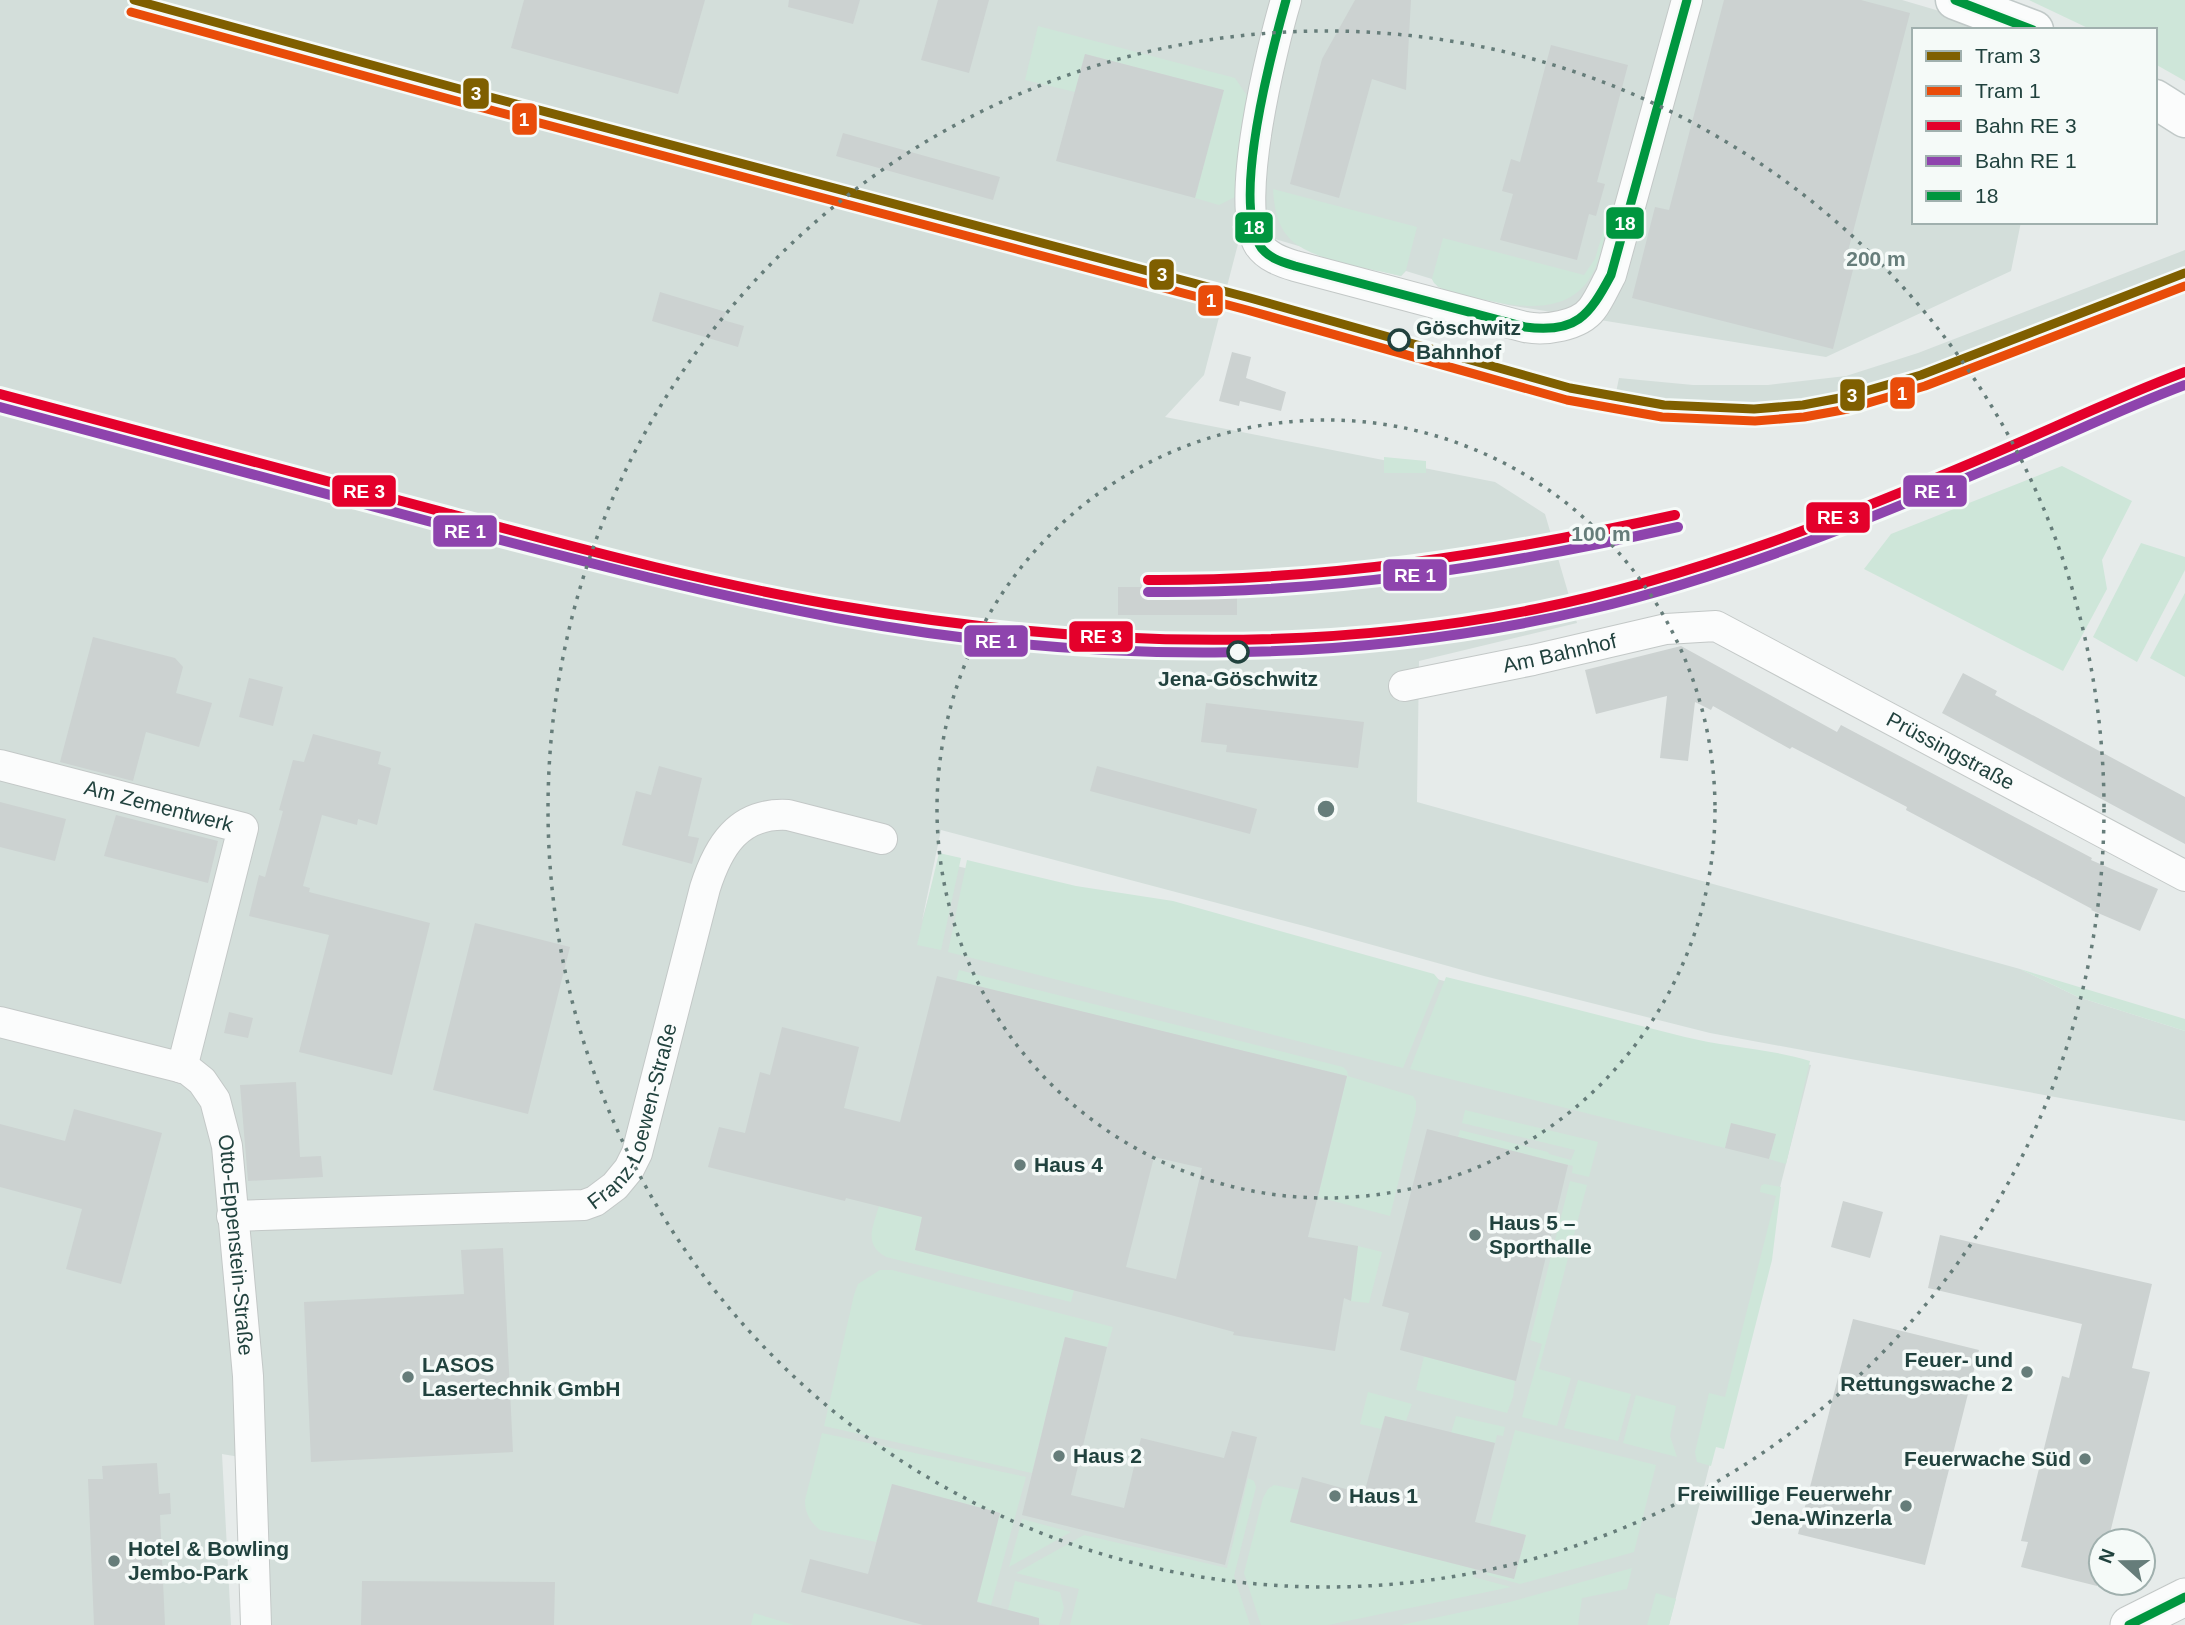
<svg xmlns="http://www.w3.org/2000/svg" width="2185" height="1625" font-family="Arial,sans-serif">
<rect width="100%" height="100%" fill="#e6ebea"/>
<g fill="#d3deda">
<polygon points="0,0 1902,0 1936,10 1991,30 1914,30 1914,222 2021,222 2011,271 1826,357 1508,305 1438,287 1432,279 1406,271 1401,276 1326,258 1302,247 1232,226 1238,244 1204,375 1165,417 1495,482 1545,514 1577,623 1419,661 1417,802 2020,969 2078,997 2185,1031 2185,1121 1710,1033 1484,976 1308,927 941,830 922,921 938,862 1275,937 1664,1038 1811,1065 1669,1625 264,1625 257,1460 222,1454 231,1625 0,1625"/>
<polygon points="2185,250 2185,279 2083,321 1893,392 1795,412 1700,415 1637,411 1613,407 1619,378 1693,385 1768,385 1846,376 1918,353"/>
</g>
<g fill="#cee6d9">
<polygon points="2029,0 2185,0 2185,81 2155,64 2155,30 2092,30"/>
<polygon points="1038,26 1235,78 1248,97 1235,197 1219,205 1195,198 1223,90 1085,54 1075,92 1025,80"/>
<path d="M 1273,189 L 1417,227 L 1406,270 L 1401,276 C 1369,268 1316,262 1291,240 C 1277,226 1274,207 1273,189 Z"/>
<path d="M 1607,218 L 1609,219 C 1605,233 1603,247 1598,261 C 1580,312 1535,310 1490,301 C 1472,297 1448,296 1434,283 L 1432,279 L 1443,238 L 1584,275 L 1595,259 Z"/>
<polygon points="1384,457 1426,461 1426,473 1384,473"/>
<polygon points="2062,466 2132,501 2102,560 2107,589 2063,671 1864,569 1891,534"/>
<polygon points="2141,543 2185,557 2185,570 2137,662 2093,637"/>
<polygon points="2185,593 2185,677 2150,658"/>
<polygon points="939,853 961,858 941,950 917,945"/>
<polygon points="967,860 1076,886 1173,901 1434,974 1439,980 1403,1068 948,952"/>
<polygon points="2020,969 2185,1019 2185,1031 2078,997"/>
<polygon points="959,970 1343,1067 1347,1071 1348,1076 1413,1096 1416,1101 1416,1110 1390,1216 1318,1197 1347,1076 956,981"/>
<path d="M 1446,977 C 1526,996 1605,1017 1685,1037 C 1725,1047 1772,1049 1810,1061 L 1786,1164 L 1769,1159 L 1775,1135 L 1731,1124 L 1725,1148 L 1410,1069 Z"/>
<polygon points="1465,1110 1598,1142 1589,1177 1572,1173 1573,1166 1458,1137 1460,1130 1548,1152 1549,1154 1571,1160 1575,1150 1462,1123"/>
<polygon points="1570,1181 1587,1185 1539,1369 1571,1378 1557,1426 1522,1417 1542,1344 1530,1340"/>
<polygon points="1764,1184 1781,1187 1772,1260 1724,1449 1716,1447 1711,1466 1697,1462 1695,1452 1709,1393 1725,1397 1776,1196 1760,1192 1761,1186"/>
<path d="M 879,1206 L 922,1217 L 915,1250 L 1074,1290 L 1071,1302 L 886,1257 C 863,1244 873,1227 879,1206 Z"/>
<polygon points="1358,1246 1382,1252 1369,1303 1350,1301"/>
<polygon points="880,1270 892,1270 1113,1327 1107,1347 1065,1337 1032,1473 824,1426 854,1295 858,1284"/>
<polygon points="1424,1356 1515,1381 1513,1397 1507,1413 1416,1390"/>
<polygon points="1578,1380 1631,1394 1618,1441 1564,1428"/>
<polygon points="1368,1392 1412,1404 1406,1421 1385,1416 1381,1429 1360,1424"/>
<polygon points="1636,1395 1676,1406 1670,1436 1677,1457 1623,1443"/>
<polygon points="1456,1416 1505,1427 1503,1436 1497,1435 1495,1443 1451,1433"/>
<polygon points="1515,1430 1656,1465 1634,1552 1520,1584 1487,1575 1487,1572 1514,1578 1526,1535 1490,1525"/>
<path d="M 822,1433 L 1026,1477 L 991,1605 L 950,1594 L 949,1557 L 986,1567 L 1000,1513 L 892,1484 L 876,1542 L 820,1530 C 810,1522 805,1513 805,1500 Z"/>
<polygon points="1248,1478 1254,1481 1256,1487 1234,1576 1250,1625 1070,1625 1079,1589 1016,1573 1084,1535 1227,1568"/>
<polygon points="1274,1485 1299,1490 1291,1522 1475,1569 1473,1577 1511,1587 1328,1625 1261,1625 1244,1573 1263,1498 1268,1489"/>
<polygon points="1022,1519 1071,1532 1009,1567"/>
<polygon points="1632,1568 1627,1589 1582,1598 1578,1625 1401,1625 1510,1602"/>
<polygon points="1015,1581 1060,1592 1064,1608 1059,1625 1047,1625 1032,1621 1033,1616 1008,1610"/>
<polygon points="1656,1593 1676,1599 1669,1625 1647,1625"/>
<polygon points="754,1613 794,1625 751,1625"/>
</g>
<g fill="#ccd2d1" fill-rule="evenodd">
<polygon points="524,0 705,0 678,94 511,48"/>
<polygon points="789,0 860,0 853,24 788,7"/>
<polygon points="938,0 989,0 969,73 921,60"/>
<polygon points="1355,0 1411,0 1406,90 1372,79 1339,198 1290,184 1322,59"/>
<polygon points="1724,0 1861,0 1910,13 1847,255 1856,258 1833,349 1632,298 1655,207 1669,210"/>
<polygon points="1551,45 1628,65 1597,182 1605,184 1596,216 1589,214 1577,260 1500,240 1513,194 1502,191 1511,159 1520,162"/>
<polygon points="1085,54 1224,90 1195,198 1056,161"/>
<polygon points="843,133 1000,177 993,200 836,156"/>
<polygon points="660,292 726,312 723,320 744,326 738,347 652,321"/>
<polygon points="1232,352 1251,357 1246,378 1286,392 1281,411 1240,401 1239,406 1219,401"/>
<rect x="1118" y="587" width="119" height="28"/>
<polygon points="93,637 175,658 183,667 176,693 212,703 199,747 146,732 133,781 60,762"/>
<polygon points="1681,646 1837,732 1841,725 2092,858 2091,860 2158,889 2140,931 2091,910 2092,909 1906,810 1907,807 1792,747 1790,749 1713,706 1711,710 1695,702 1688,761 1660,758 1667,696 1596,714 1585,670"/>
<polygon points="1963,673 1997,691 1995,695 2185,797 2185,844 1942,713"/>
<polygon points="249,678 283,687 273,726 239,717"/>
<polygon points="1206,703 1364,722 1358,768 1226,752 1227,745 1201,742"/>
<polygon points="313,734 381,752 378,764 391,768 377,825 358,819 357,825 322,815 303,886 310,888 309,892 430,923 392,1075 299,1052 329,935 249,916 259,875 265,877 283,811 279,810 293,760 304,762"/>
<polygon points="659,766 702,778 688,836 699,838 692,864 622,845 636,791 651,795"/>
<polygon points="1097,766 1257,809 1250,834 1090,791"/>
<polygon points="0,802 66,819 55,861 0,847"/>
<polygon points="116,815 218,841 208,883 104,856"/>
<polygon points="475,923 570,947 528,1114 433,1090"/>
<path d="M 937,976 L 1347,1076 L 1308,1237 L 1358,1246 L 1351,1301 L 1344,1298 L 1335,1351 L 1233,1335 L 1234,1332 L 1167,1314 L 915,1250 L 922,1217 L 846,1198 L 845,1201 L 708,1167 L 719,1127 L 745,1133 L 760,1072 L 770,1075 L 782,1027 L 859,1047 L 844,1108 L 900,1122 ZM 1154,1157 L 1202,1168 L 1176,1279 L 1126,1267 Z"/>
<polygon points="229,1012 253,1018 248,1038 224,1033"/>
<polygon points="296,1082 300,1157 321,1156 323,1177 248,1181 240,1085"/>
<polygon points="74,1109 162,1133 121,1284 66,1269 82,1209 0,1187 0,1124 65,1141"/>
<polygon points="1731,1123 1776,1134 1769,1159 1725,1148"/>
<polygon points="1427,1129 1568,1165 1516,1381 1400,1350 1409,1313 1382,1306"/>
<polygon points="1843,1201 1883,1212 1870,1258 1831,1247"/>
<polygon points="1940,1235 2152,1284 2132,1368 2150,1372 2108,1541 2101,1541 2101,1568 2097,1586 2021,1567 2028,1542 2021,1541 2062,1376 2069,1378 2082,1324 1928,1288"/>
<polygon points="503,1248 513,1452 311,1462 304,1302 464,1294 461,1250"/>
<polygon points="1853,1319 1979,1350 1925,1565 1798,1534"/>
<polygon points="1065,1337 1107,1347 1071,1495 1124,1508 1141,1438 1224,1458 1232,1431 1257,1437 1225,1565 1022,1515"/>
<polygon points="1385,1416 1495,1443 1475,1522 1526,1535 1514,1579 1290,1522 1302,1477 1364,1494"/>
<polygon points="157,1463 159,1494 170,1493 171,1514 160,1515 165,1625 94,1625 88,1479 103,1479 102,1466"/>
<polygon points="892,1484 1000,1513 977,1602 1039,1618 1039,1625 923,1625 801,1592 810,1559 868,1574"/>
<polygon points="362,1581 555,1582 554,1625 361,1625"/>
</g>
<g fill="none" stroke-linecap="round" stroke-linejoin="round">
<defs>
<g id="minor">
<path d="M 1286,0 C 1272,47 1233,205 1259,245 C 1267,257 1282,262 1295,266 L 1525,327 C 1545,331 1579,326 1592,309 C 1599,300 1605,286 1611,275 L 1687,0"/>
<path id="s1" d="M 1404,686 L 1533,660 L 1666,629 L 1716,626 L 2185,876"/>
<path id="s2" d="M 0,765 L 243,828 L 182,1068"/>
<path id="s3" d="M 0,1022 L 187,1069 L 202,1081 L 215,1100 L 227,1146 L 248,1376 L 256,1625"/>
<path id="s4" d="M 232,1216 L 584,1205 L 595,1201 L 615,1186 L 629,1169 L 637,1153 L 705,888 C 718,847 738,812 788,815 L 882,839"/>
</g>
<polyline id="tertiary" points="2129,1625 2185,1597"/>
<g id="secondary">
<polyline points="1955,0 2034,30"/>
<polyline points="2155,99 2185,118"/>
</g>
</defs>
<use href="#minor" stroke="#c3c8c7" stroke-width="32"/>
<use href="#tertiary" stroke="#c3c8c7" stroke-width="39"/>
<use href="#secondary" stroke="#c1c9c8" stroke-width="41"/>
<use href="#minor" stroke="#fbfcfc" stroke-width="30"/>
<use href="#tertiary" stroke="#fbfcfc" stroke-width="37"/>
<use href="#secondary" stroke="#fbfcfc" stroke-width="38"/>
<defs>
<g id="bus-1">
<path d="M 1286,0 C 1271,54 1233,195 1259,244 C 1265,257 1282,262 1295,266 L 1525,327 C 1576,334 1589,316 1611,275 L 1687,0"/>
<polyline points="1955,0 2033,30"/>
<polyline points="2129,1625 2185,1597"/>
</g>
</defs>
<use href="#bus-1" stroke="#f5faf8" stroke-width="14"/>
<use href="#bus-1" stroke="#00963f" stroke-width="9"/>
<defs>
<g id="rail-1">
<path d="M 0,394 C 146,433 292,472 439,511 C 574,547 709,584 847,607 C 1075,646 1308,655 1536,609 C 1695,577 1848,516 1997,452 C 2060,425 2121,396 2185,372"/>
<path d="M 1148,580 C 1325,581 1503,553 1675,515"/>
</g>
<g id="rail-2">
<path d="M 0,407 C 146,446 292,485 439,524 C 570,558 702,593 836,618 C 1085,664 1344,667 1591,609 C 1731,576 1865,521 1997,465 C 2060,439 2121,409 2185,385"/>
<path d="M 1148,592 C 1326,594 1504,566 1678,527"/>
</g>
</defs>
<use href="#rail-1" stroke="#f5faf8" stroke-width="16"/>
<use href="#rail-2" stroke="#f5faf8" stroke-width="16"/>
<use href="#rail-1" stroke="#e4002b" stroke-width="10"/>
<use href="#rail-2" stroke="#8e44ad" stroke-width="10"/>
<defs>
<polyline id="tram-1" points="134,0 467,91 1250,298 1570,388 1664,405 1754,409 1803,405 1845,397 1921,375 2185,273"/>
<polyline id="tram-2" points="131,12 464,103 1247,310 1567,400 1662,417 1755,421 1804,417 1848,409 1925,386 2185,286"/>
</defs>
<use href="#tram-1" stroke="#f5faf8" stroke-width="14"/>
<use href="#tram-2" stroke="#f5faf8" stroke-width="14"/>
<use href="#tram-1" stroke="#7f5f00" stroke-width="9"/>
<use href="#tram-2" stroke="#e94c0a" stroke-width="9"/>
</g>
<g fill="none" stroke="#667d7a" stroke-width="3.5" stroke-dasharray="3.5 7">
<circle cx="1326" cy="809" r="389"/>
<circle cx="1326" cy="809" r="778"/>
</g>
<g fill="#f5faf8" stroke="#21423e" stroke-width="3.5">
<circle cx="1399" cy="340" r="10"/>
<circle cx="1238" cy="652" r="10"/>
</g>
<g fill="#667d7a" stroke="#f5faf8" stroke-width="2.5">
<circle cx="1020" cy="1165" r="7"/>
<circle cx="1475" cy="1235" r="7"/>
<circle cx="2027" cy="1372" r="7"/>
<circle cx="408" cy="1377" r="7"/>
<circle cx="1059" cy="1456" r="7"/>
<circle cx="2085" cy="1459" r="7"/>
<circle cx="1335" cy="1496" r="7"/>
<circle cx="1906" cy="1506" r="7"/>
<circle cx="114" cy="1561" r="7"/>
</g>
<g text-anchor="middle" stroke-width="7" stroke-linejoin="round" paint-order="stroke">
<g font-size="21" font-weight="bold" fill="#21423e" stroke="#f5faf8" text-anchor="start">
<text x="1416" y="335">Göschwitz<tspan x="1416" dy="24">Bahnhof</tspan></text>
<text x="1238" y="686" text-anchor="middle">Jena-Göschwitz</text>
</g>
<g font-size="21" fill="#21423e" stroke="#f5faf8">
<text dy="7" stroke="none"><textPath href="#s1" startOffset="159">Am Bahnhof</textPath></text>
<text dy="7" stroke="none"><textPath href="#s1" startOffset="584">Prüssingstraße</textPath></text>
<text dy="7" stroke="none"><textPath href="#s2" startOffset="164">Am Zementwerk</textPath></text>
<text dy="7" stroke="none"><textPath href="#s4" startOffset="460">Franz-Loewen-Straße</textPath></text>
<text dy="7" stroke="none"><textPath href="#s3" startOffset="382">Otto-Eppenstein-Straße</textPath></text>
</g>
<g font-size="21" font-weight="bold" fill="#21423e" stroke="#f5faf8" text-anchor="start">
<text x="1034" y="1172">Haus 4</text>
<text x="1489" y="1230">Haus 5 –<tspan x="1489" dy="24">Sporthalle</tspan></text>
<text x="2013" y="1367" text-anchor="end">Feuer- und<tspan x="2013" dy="24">Rettungswache 2</tspan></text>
<text x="422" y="1372">LASOS<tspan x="422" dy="24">Lasertechnik GmbH</tspan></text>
<text x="1073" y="1463">Haus 2</text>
<text x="2071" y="1466" text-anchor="end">Feuerwache Süd</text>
<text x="1892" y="1501" text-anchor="end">Freiwillige Feuerwehr<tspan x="1892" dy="24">Jena-Winzerla</tspan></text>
<text x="1349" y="1503">Haus 1</text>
<text x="128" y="1556">Hotel &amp; Bowling<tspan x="128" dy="24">Jembo-Park</tspan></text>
</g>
</g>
<circle cx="1326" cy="809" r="10" fill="#667d7a" stroke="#f5faf8" stroke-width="3.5"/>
<g font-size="21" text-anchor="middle" font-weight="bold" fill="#667d7a" stroke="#f5faf8" stroke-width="7" stroke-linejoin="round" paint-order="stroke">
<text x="1876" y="266">200 m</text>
<text x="1601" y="541">100 m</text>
</g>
<g stroke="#f5faf8" stroke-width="2.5">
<rect x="462" y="77" width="28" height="33" rx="7" fill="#7f5f00"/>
<rect x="511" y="102" width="27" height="34" rx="7" fill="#e94c0a"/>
<rect x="1605" y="206" width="40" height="34" rx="7" fill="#00963f"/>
<rect x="1234" y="211" width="40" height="33" rx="7" fill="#00963f"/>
<rect x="1148" y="258" width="27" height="33" rx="7" fill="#7f5f00"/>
<rect x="1197" y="284" width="27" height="33" rx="7" fill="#e94c0a"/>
<rect x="1889" y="376" width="27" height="34" rx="7" fill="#e94c0a"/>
<rect x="1839" y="378" width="27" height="34" rx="7" fill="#7f5f00"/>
<rect x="1902" y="474" width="66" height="34" rx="7" fill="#8e44ad"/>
<rect x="331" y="474" width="66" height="34" rx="7" fill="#e4002b"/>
<rect x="1805" y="501" width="66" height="33" rx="7" fill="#e4002b"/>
<rect x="432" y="514" width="66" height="34" rx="7" fill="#8e44ad"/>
<rect x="1382" y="558" width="66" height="34" rx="7" fill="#8e44ad"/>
<rect x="1068" y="620" width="66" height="33" rx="7" fill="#e4002b"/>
<rect x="963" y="624" width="66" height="34" rx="7" fill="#8e44ad"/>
</g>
<g font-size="19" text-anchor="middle" font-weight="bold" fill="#fff">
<text x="476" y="100">3</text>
<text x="524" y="126">1</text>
<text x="1625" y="230">18</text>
<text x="1254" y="234">18</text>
<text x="1162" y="281">3</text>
<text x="1211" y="307">1</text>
<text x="1902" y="400">1</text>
<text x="1852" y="402">3</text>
<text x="1935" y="498">RE 1</text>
<text x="364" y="498">RE 3</text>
<text x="1838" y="524">RE 3</text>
<text x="465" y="538">RE 1</text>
<text x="1415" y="582">RE 1</text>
<text x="1101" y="643">RE 3</text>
<text x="996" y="648">RE 1</text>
</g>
<rect x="1912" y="28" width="245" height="196" fill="#f5faf8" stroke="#a0b0ae" stroke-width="2"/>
<rect x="1926" y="51" width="35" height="10" fill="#7f5f00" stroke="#a0b0ae" stroke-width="2"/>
<text x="1975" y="63" font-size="21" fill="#21423e">Tram 3</text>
<rect x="1926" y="86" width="35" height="10" fill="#e94c0a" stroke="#a0b0ae" stroke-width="2"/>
<text x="1975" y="98" font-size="21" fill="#21423e">Tram 1</text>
<rect x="1926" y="121" width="35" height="10" fill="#e4002b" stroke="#a0b0ae" stroke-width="2"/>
<text x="1975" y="133" font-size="21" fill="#21423e">Bahn RE 3</text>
<rect x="1926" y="156" width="35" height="10" fill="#8e44ad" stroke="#a0b0ae" stroke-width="2"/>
<text x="1975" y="168" font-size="21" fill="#21423e">Bahn RE 1</text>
<rect x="1926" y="191" width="35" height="10" fill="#00963f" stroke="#a0b0ae" stroke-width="2"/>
<text x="1975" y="203" font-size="21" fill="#21423e">18</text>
<g transform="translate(2122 1562) rotate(291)"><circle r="33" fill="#f5faf8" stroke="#a0b0ae" stroke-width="2"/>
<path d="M0-5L12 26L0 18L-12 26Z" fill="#667d7a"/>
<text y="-10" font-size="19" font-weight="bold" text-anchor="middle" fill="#21423e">N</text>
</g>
</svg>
